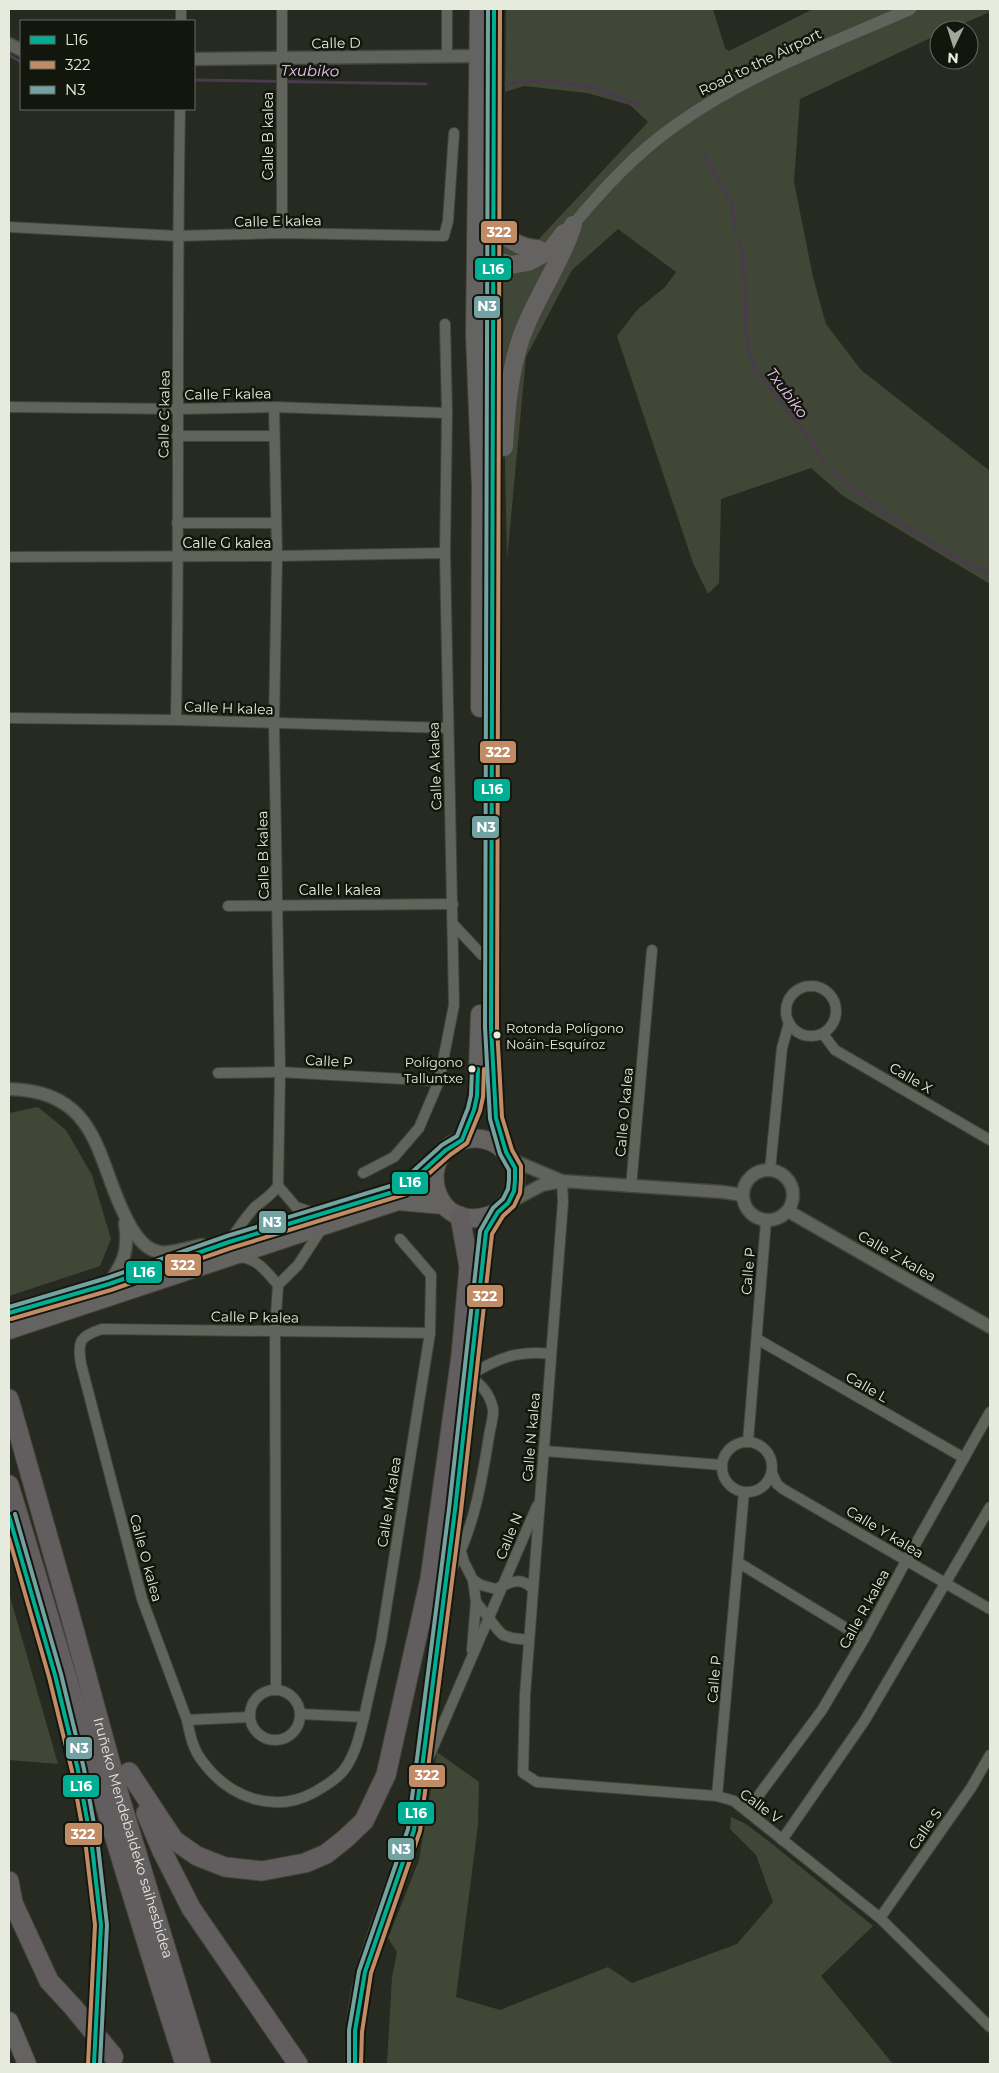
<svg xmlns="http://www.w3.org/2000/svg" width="999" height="2073" font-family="Montserrat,sans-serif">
<rect width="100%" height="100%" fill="#272a20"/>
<g fill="#414737">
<polygon points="506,9 713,9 725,48 729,51 813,9 990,9 990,12 948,30 939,30 939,34 800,99 794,182 813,277 826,324 861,370 990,471 990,584 843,496 811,468 721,499 719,583 708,594 693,563 617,336 637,310 665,287 676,272 618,229 572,270 526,357 507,560 501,272 502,222 523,239 538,240 648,122 630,105 587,93 524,86 505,92"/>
<polygon points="38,1107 66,1130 92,1175 111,1239 100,1266 9,1296 9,1113"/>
<polygon points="9,1593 58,1764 9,1760"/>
<polygon points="437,1752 479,1782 478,1825 456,1997 500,2010 608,1967 632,1983 737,1944 773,1902 756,1855 730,1829 731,1817 746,1824 771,1843 873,1926 821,1976 893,2064 387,2064 392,1977 397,1952 388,1938 419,1860"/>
</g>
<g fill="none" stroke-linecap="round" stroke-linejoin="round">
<g stroke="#4a3a4e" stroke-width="3">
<polyline points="9,55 21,62"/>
<polyline points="194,80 426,84"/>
<polyline points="506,84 539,80 589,86 641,105"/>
<polyline points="703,153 732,204 735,231"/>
<polyline points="739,242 743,254 747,343 755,369 811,440 824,462"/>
<path d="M 832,471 C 873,507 940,553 990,573"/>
</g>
<defs>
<g id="minor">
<polyline points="181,9 181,21"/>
<polyline points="282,9 282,233"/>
<polyline points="447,56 447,9"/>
<polyline points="9,227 178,236 282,233 444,236 448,221 454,133"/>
<polyline points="9,407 179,409 274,407 447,413"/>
<polyline points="274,407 277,556 274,723 280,1072 278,1186"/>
<polyline points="177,436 274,436"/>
<polyline points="177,523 275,523"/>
<polyline points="9,557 277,556 445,553"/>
<polyline points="9,718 176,720 448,728"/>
<path d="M 176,720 C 180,516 176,313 180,109"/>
<polyline points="228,906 453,904"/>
<polyline points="453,924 482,955"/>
<circle cx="811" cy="1011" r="25"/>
<polyline points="823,1034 835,1050 990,1140"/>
<polyline points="218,1073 280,1072 439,1081"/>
<polyline points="770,1170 782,1048 789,1023"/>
<polyline points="363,1173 394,1157 419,1128 439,1081 454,1005 445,553 447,413 445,324"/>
<polyline points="562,1181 563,1202 525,1695 523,1773 537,1782 717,1796 734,1801 880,1918 990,2027"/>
<polyline points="631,1187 652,950"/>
<path d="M 230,1240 C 238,1229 245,1218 254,1208 C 263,1200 271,1196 278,1186 L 296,1207 L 317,1214"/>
<path d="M 238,1257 C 256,1257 267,1272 278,1285 L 298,1265 L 322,1228"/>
<polyline points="757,1339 964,1458"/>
<polyline points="748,1442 766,1221"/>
<circle cx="747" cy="1467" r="25"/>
<polyline points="545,1451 722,1465"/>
<polyline points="772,1473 777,1484 783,1489 990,1609"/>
<polyline points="461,1552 464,1562 473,1580 476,1602 498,1630 503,1635 512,1638 529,1640"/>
<polyline points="739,1563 864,1639"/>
<path d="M 452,1568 C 474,1529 482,1480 489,1436 C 490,1428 494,1417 493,1409 C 490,1394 482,1385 469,1376 C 497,1358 518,1350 551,1354"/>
<path d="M 473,1580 L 481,1585 L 496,1589 C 511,1582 520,1576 533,1589"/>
<polyline points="472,1650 476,1602"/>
<circle cx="275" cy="1715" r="25"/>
<polyline points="276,1690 275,1331 278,1285"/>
<polyline points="301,1714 364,1717 381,1641 430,1333 431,1275 400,1239"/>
<path d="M 250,1717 L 187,1720 L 142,1599 L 81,1364 C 77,1341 80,1336 102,1329 L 430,1333"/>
<path d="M 187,1720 C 190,1735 193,1750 203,1762 C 229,1797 273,1814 313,1793 C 325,1786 339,1778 346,1767 C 356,1752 360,1734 364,1717"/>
<polyline points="428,1759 537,1506"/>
<polyline points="717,1796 744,1492"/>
<polyline points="747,1811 822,1710 864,1639 906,1561 990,1412"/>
<polyline points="782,1840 865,1720 990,1507"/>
<polyline points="880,1918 971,1788 990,1755"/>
</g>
<g id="tertiary">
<polyline points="9,44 21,50"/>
<polyline points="194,59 479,56"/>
<path d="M 573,225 C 604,188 636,153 676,125 C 747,74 831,44 910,9"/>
<path d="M 9,1089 C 105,1091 95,1167 132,1229 C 139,1240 147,1250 160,1252 C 167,1254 192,1247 202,1245"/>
<polyline points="512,1160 562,1181"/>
<circle cx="768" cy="1195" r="25"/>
<polyline points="508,1203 542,1185 562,1181 723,1192 742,1195"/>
<polyline points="788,1211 990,1327"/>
<path d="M 109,1284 C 124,1261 129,1251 125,1223"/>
</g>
<g id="trunk">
<polyline points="479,9 475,335 481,488 480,708"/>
<polyline points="494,9 491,1027 494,1097 496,1118 506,1152"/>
<path d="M 494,222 C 506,238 517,248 538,249"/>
<polyline points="486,253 493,260 511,265 528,262 552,249 564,233"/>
<path d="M 504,447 C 506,412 509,375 520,341 C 533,301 560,266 573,225"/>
<polyline points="462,1140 474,1110 477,1096 480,1014"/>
<polyline points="9,1313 109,1284 229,1242 403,1189 439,1158"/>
<polyline points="9,1330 398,1201 444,1205"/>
<polyline points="9,1516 55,1675 78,1770 92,1847 101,1925 94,2064"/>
<polyline points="9,2021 27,2064"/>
<path d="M 355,2064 C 351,1973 389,1913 414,1830 L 455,1510 L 486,1232 C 490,1226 494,1218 498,1212 C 504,1205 511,1200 514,1191 C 523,1162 498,1134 468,1139 C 411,1148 431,1243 498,1212"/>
</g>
<g id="motorway">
<path id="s1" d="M 9,1399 L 69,1611 L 120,1798 L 201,2064"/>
<path d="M 9,1485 C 68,1678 123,1872 185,2064"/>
<polyline points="129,1772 174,1840 197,1856 225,1867 262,1871 305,1863 326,1854 345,1839 364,1821 386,1775 430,1579 461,1356 469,1267 460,1216"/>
<polyline points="146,1813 162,1851 191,1908 298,2064"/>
<polyline points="9,1881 13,1903 49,1981 73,2007"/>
</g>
</defs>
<use href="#minor" stroke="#43453c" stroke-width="12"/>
<use href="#tertiary" stroke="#43453c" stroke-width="15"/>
<use href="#trunk" stroke="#43453c" stroke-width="20"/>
<use href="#motorway" stroke="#43453c" stroke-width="21"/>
<use href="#minor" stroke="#60645b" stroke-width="10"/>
<use href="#tertiary" stroke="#60645b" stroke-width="12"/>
<use href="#trunk" stroke="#656262" stroke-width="18"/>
<use href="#motorway" stroke="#625e5f" stroke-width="19"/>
<defs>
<polyline id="motorway-bridge" points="73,2007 114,2057"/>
</defs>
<use href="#motorway-bridge" stroke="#43453c" stroke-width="21" stroke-linecap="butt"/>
<use href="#motorway-bridge" stroke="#625e5f" stroke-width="19"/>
<defs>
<g id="bus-1">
<polyline points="9,1313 109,1284 229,1242 403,1189 446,1150 462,1140 474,1110 477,1096 478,1069"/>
<polyline points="9,1516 55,1675 78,1770 92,1847 101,1925 94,2064"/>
<polyline points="355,2064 355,2031 365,1972 414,1830 455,1510 486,1232 498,1212 508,1203 514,1191 515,1180 515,1168 506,1152 496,1118 491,1027 494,9"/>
</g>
<g id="bus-2">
<polyline points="11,1319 111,1290 231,1248 406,1194 450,1155 467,1143 480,1111 483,1097 484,1069"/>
<polyline points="9,1538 49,1677 72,1771 86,1848 95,1925 88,2064"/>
<polyline points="361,2064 362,2032 371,1973 420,1831 461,1511 492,1234 503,1216 514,1206 520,1193 521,1180 521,1166 512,1150 502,1117 497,1027 500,9"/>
</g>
<g id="bus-3">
<polyline points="9,1307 107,1278 227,1236 400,1183 442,1145 457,1136 468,1108 471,1095 472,1069"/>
<polyline points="15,1514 61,1674 84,1769 98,1846 107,1925 100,2064"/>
<polyline points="349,2064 349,2030 359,1971 408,1829 449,1509 480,1231 493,1208 503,1199 508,1189 509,1180 509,1170 500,1154 490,1119 485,1027 488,9"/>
</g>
</defs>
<use href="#bus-1" stroke="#13160d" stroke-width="8"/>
<use href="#bus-2" stroke="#13160d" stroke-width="8"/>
<use href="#bus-3" stroke="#13160d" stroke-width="8"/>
<use href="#bus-1" stroke="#00af93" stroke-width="4"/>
<use href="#bus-2" stroke="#c18c65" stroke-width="4"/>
<use href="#bus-3" stroke="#73a2a2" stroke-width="4"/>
</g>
<g fill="#e6ebde" stroke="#13160d" stroke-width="2">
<circle cx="497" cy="1035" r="4.5"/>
<circle cx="472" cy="1069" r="4.5"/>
</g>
<g text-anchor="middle" stroke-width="5" stroke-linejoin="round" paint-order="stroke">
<g font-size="13" fill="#e6ebde" stroke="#13160d" text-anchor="start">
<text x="506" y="1033">Rotonda Polígono<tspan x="506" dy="16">Noáin-Esquíroz</tspan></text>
<text x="463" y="1067" text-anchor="end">Polígono<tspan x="463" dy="16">Talluntxe</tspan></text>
</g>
<g font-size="14" fill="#e6ebde" stroke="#13160d">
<text transform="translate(336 43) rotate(-1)" y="5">Calle D</text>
<text transform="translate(760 62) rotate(-26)" y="5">Road to the Airport</text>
<text transform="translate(268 136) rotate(-90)" y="5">Calle B kalea</text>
<text transform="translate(278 221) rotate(-1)" y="5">Calle E kalea</text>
<text transform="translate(228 394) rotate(-1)" y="5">Calle F kalea</text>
<text transform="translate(164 414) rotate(-89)" y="5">Calle C kalea</text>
<text x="227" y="548">Calle G kalea</text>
<text transform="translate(229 708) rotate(2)" y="5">Calle H kalea</text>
<text transform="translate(435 766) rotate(-92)" y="5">Calle A kalea</text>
<text transform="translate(263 855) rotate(-91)" y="5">Calle B kalea</text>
<text x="340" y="895">Calle I kalea</text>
<text transform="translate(329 1061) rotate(3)" y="5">Calle P</text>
<text transform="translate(911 1078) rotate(30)" y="5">Calle X</text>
<text transform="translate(624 1112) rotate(-85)" y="5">Calle O kalea</text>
<text transform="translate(897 1256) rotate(30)" y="5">Calle Z kalea</text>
<text transform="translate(748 1271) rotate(-85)" y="5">Calle P</text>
<text transform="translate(255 1317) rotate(1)" y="5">Calle P kalea</text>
<text transform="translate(867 1387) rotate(30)" y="5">Calle L</text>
<text transform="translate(531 1437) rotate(-85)" y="5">Calle N kalea</text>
<text transform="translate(389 1502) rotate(-81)" y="5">Calle M kalea</text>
<text transform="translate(885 1532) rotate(31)" y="5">Calle Y kalea</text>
<text transform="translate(509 1536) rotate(-68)" y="5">Calle N</text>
<text transform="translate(146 1558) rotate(75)" y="5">Calle O kalea</text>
<text transform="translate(864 1609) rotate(-61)" y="5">Calle R kalea</text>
<text transform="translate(714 1679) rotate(-85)" y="5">Calle P</text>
<text transform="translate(761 1806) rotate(36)" y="5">Calle V</text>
<text transform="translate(925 1829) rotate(-55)" y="5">Calle S</text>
<text dy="5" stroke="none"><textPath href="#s1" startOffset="456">Iruñeko Mendebaldeko saihesbidea</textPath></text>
</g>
<g font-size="15" font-style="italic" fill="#eac6f3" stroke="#13160d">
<text transform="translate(310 71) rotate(1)" y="5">Txubiko</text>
<text transform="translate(787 393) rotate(53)" y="5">Txubiko</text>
</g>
</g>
<g stroke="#13160d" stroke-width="2">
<rect x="480" y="220" width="38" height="24" rx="5" fill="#c18c65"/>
<rect x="474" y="257" width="38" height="24" rx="5" fill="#00af93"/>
<rect x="473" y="295" width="28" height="24" rx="5" fill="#73a2a2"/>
<rect x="479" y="740" width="38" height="24" rx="5" fill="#c18c65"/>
<rect x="473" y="778" width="38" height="24" rx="5" fill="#00af93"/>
<rect x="471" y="815" width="29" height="24" rx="5" fill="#73a2a2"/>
<rect x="391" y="1171" width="38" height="24" rx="5" fill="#00af93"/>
<rect x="258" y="1210" width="29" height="24" rx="5" fill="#73a2a2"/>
<rect x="164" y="1253" width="38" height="24" rx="5" fill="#c18c65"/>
<rect x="125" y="1260" width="38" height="24" rx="5" fill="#00af93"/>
<rect x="466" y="1284" width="38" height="24" rx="5" fill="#c18c65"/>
<rect x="65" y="1736" width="28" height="24" rx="5" fill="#73a2a2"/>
<rect x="408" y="1764" width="38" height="24" rx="5" fill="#c18c65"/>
<rect x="62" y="1774" width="38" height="24" rx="5" fill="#00af93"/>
<rect x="397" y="1801" width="38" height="24" rx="5" fill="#00af93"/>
<rect x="64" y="1822" width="39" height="24" rx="5" fill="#c18c65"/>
<rect x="387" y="1837" width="28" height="24" rx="5" fill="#73a2a2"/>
</g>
<g font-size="14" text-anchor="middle" font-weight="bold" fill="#fff">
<text x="499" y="237">322</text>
<text x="493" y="274">L16</text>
<text x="487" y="311">N3</text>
<text x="498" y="757">322</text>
<text x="492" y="794">L16</text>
<text x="486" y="832">N3</text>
<text x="410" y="1187">L16</text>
<text x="272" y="1227">N3</text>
<text x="183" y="1270">322</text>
<text x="144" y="1277">L16</text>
<text x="485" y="1301">322</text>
<text x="79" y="1753">N3</text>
<text x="427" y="1780">322</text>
<text x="81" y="1791">L16</text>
<text x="416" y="1818">L16</text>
<text x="83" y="1839">322</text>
<text x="401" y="1854">N3</text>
</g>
<rect width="999" height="2073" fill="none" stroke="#e6ebde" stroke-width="20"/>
<rect x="20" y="20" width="175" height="90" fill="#13160d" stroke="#676b61"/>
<rect x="30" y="36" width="25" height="8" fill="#00af93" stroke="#676b61"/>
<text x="65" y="45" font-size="15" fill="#e6ebde">L16</text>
<rect x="30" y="61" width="25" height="8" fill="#c18c65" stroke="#676b61"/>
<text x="65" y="70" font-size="15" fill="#e6ebde">322</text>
<rect x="30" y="86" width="25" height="8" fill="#73a2a2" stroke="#676b61"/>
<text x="65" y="95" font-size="15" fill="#e6ebde">N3</text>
<g transform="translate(954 45) rotate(184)"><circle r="24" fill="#13160d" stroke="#676b61"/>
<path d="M0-4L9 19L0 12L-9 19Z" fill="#a3a79c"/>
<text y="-8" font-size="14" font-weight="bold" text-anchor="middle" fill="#e6ebde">N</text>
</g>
</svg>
